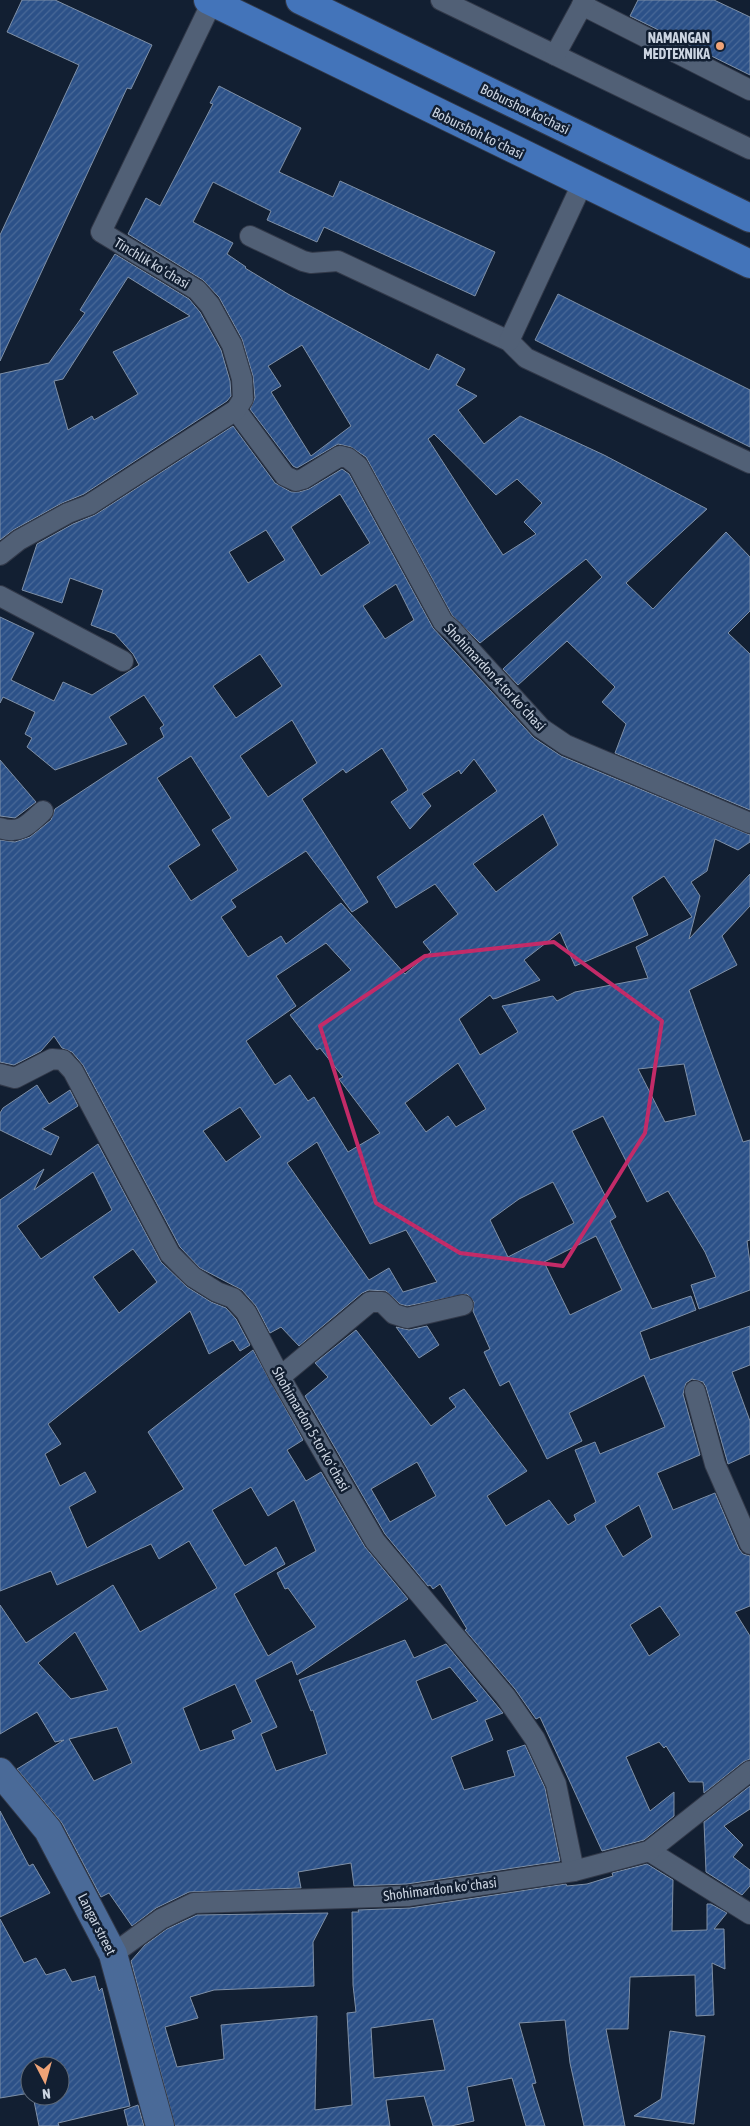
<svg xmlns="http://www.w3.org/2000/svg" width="750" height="2126" font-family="'Asap Condensed',sans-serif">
<defs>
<pattern id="building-hatch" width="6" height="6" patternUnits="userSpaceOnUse" patternTransform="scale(1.25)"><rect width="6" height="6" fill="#2c5188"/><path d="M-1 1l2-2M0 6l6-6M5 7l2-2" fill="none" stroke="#496998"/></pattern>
</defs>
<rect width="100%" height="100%" fill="#121f32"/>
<g fill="url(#building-hatch)" stroke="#7f90a7" fill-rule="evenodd">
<polygon points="22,0 55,0 152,45 131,89 127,88 0,361 0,235 79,65 7,32"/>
<polygon points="638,0 714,0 750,17 750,75 630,16"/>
<path d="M 219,86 L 301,128 L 279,172 L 333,197 L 340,181 L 495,252 L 475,296 L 324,227 L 317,242 L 267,220 L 271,211 L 213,182 L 193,222 L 233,243 L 227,254 L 246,267 L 245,268 L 288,294 L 429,370 L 437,354 L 465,369 L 456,385 L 477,396 L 458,410 L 484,444 L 520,416 L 604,455 L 707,509 L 626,583 L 653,609 L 726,532 L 750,557 L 750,611 L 728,633 L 750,654 L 750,810 L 615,753 L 626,724 L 602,702 L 615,687 L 567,641 L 518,685 L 503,669 L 602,577 L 586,559 L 480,643 L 452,615 L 366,457 L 351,447 L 338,444 L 297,468 L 293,466 L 250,409 L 255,398 L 253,376 L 242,339 L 219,297 L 203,280 L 128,234 L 146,198 L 160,206 L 213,104 L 210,103 ZM 302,345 L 351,426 L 311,456 L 271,392 L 281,386 L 268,366 ZM 434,434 L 496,495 L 517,479 L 542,503 L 524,522 L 536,534 L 503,555 L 428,439 Z"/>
<path d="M 115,254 L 189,299 L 200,312 L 221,350 L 230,381 L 231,396 L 227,401 L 84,494 L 62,503 L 13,530 L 0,540 L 0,374 L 49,363 L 85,313 L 80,310 ZM 128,277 L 190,316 L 113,352 L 138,394 L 94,420 L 92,416 L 68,430 L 54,381 L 63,379 Z"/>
<polygon points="558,294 750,390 750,447 535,340"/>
<path d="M 233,426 L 275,483 L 291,492 L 299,492 L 309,489 L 342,469 L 349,474 L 433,628 L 534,738 L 561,756 L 750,835 L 750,842 L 738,850 L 715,839 L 707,871 L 691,882 L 700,896 L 689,939 L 750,874 L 750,906 L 722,936 L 737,965 L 689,990 L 743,1142 L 750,1140 L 750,1240 L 747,1241 L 750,1263 L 750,1290 L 699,1309 L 691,1285 L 716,1277 L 705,1252 L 668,1191 L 647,1202 L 603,1116 L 572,1131 L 616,1217 L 610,1221 L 652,1309 L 691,1296 L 696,1310 L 640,1332 L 650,1360 L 750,1326 L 750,1365 L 732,1372 L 750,1421 L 750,1454 L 728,1464 L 706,1387 L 703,1382 L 692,1379 L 686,1383 L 683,1394 L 700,1455 L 657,1473 L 673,1510 L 715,1493 L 739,1549 L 743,1554 L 750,1556 L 750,1606 L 735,1612 L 750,1636 L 750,1759 L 743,1762 L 704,1793 L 703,1782 L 689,1782 L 666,1746 L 664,1748 L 659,1742 L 626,1757 L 650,1811 L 674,1792 L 674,1816 L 644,1840 L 602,1851 L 540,1717 L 536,1719 L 515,1689 L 465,1630 L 467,1629 L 440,1584 L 433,1589 L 430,1585 L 428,1586 L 385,1534 L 305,1396 L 328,1377 L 315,1363 L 356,1330 L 431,1426 L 456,1407 L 449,1398 L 464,1389 L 527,1471 L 487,1496 L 506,1526 L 549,1500 L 568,1525 L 576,1520 L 574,1515 L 596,1502 L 575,1450 L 595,1442 L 600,1454 L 665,1427 L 644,1375 L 569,1413 L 582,1441 L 547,1459 L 509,1381 L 500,1386 L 484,1352 L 490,1349 L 473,1311 L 474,1302 L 467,1294 L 407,1306 L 400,1304 L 386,1291 L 369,1290 L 362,1293 L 299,1346 L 281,1327 L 270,1333 L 256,1306 L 242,1290 L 200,1268 L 180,1247 L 83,1065 L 72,1052 L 62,1048 L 54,1036 L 41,1051 L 14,1065 L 0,1062 L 0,840 L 15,842 L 30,837 L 51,820 L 55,809 L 164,737 L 160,728 L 164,725 L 144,695 L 109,717 L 127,744 L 55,770 L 27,747 L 32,738 L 25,734 L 35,712 L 3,697 L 0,703 L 0,617 L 34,633 L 11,680 L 54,701 L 63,682 L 92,695 L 139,665 L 133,654 L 115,634 L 91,625 L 103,590 L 70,578 L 62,603 L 22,590 L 37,544 L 73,524 L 95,515 ZM 340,494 L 370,543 L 321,576 L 291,527 ZM 266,530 L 285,560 L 248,583 L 229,552 ZM 396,584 L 414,620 L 385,639 L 363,606 ZM 260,654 L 282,686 L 236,718 L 213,686 ZM 292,720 L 317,763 L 268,797 L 240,756 ZM 382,748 L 408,790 L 391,802 L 410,829 L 431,806 L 422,794 L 459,770 L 461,774 L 474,759 L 497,791 L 377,877 L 396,908 L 435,884 L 458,914 L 423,942 L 431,952 L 405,974 L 341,903 L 286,944 L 281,936 L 248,957 L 221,917 L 236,907 L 231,900 L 306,851 L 352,912 L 368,902 L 302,799 L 343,769 L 346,773 ZM 191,756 L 231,818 L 212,830 L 238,870 L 191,901 L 168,866 L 200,845 L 157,778 ZM 543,814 L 558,845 L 496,892 L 473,864 ZM 664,876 L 692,917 L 636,947 L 648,978 L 575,992 L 557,1001 L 553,996 L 502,1006 L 518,1032 L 480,1055 L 459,1019 L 490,995 L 493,999 L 497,998 L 540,980 L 524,960 L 560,932 L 575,966 L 648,935 L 632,897 ZM 326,943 L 351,970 L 290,1015 L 317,1050 L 320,1048 L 343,1077 L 339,1079 L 380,1133 L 348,1152 L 314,1097 L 308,1101 L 290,1075 L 275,1085 L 246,1041 L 296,1006 L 276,976 ZM 458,1063 L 486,1109 L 456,1127 L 448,1116 L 426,1132 L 405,1103 ZM 684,1064 L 696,1115 L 665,1122 L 638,1069 ZM 240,1107 L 261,1137 L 226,1162 L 203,1131 ZM 317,1142 L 370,1244 L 406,1230 L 437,1282 L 403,1292 L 389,1268 L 369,1280 L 287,1163 ZM 553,1182 L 574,1223 L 508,1257 L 490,1220 L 519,1199 ZM 596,1236 L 622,1290 L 570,1315 L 544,1262 ZM 417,1462 L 436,1496 L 390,1522 L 371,1489 ZM 639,1505 L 652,1537 L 623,1557 L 605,1526 ZM 660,1606 L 680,1635 L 649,1656 L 630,1625 Z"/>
<polygon points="0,760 36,802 15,818 0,816"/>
<polygon points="37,1085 49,1104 70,1090 78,1106 42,1129 59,1137 51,1155 0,1130 0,1113 3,1108"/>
<path d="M 98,1144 L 161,1262 L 187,1287 L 211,1302 L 226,1308 L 236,1319 L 250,1345 L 240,1351 L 233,1340 L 209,1354 L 190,1311 L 48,1424 L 61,1444 L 45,1454 L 60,1486 L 85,1472 L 96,1492 L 69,1507 L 87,1548 L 184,1489 L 148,1432 L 253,1350 L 303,1440 L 287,1450 L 306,1481 L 321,1472 L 365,1547 L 408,1599 L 297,1675 L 292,1661 L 255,1680 L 277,1727 L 261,1734 L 276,1771 L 327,1754 L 313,1710 L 311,1711 L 299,1680 L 405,1640 L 414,1658 L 446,1644 L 503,1713 L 485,1720 L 493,1740 L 451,1757 L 464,1790 L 515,1776 L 507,1751 L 525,1745 L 545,1788 L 560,1861 L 407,1884 L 354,1886 L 351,1863 L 298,1872 L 301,1888 L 189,1892 L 156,1908 L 132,1926 L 109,1893 L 101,1897 L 62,1823 L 17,1769 L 64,1740 L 55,1742 L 37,1712 L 0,1734 L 0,1605 L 26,1643 L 113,1585 L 140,1632 L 217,1588 L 189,1541 L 159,1559 L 151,1544 L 57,1585 L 51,1571 L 0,1591 L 0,1200 L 44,1169 L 34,1190 ZM 93,1172 L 112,1210 L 41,1259 L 17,1226 ZM 133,1249 L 157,1282 L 119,1313 L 93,1277 ZM 251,1487 L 268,1516 L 294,1500 L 316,1551 L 277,1573 L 285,1589 L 288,1588 L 316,1627 L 268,1656 L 234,1594 L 285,1564 L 276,1547 L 245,1566 L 212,1510 ZM 75,1632 L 108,1690 L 71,1699 L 38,1663 ZM 450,1667 L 478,1701 L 432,1720 L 416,1681 ZM 235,1684 L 252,1722 L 232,1731 L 235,1739 L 200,1751 L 183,1708 ZM 117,1727 L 132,1763 L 94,1781 L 69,1739 Z"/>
<polygon points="427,1326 439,1345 419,1358 396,1327 409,1330"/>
<polygon points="750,1786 750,1809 724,1826 743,1845 733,1857 750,1870 750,1886 742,1895 706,1872 704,1822"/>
<polygon points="0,1811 29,1866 33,1864 50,1893 0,1917"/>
<path d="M 647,1864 L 673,1880 L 672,1931 L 707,1930 L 707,1904 L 711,1904 L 727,1913 L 714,1929 L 724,1929 L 725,1969 L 712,1963 L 714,2015 L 696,2016 L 695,1975 L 630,1977 L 628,2029 L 606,2029 L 625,2126 L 584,2126 L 570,2063 L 565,2020 L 519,2023 L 536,2083 L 532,2084 L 545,2126 L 526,2126 L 512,2078 L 467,2087 L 474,2121 L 451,2126 L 433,2126 L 424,2096 L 386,2100 L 390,2126 L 175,2126 L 131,1961 L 145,1945 L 167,1929 L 197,1915 L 328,1913 L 313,1942 L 314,1986 L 214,1990 L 190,1997 L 198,2018 L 165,2027 L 177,2067 L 224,2059 L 221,2025 L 317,2016 L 315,2110 L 352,2105 L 347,2013 L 356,2012 L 353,1985 L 352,1912 L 359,1912 L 358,1910 L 410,1908 L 566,1884 L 567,1886 L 587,1884 L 613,1876 L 612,1873 ZM 433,2019 L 445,2070 L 374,2078 L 371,2028 Z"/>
<polygon points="0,1919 24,1963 36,1958 46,1975 65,1969 72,1982 95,1976 99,1991 102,1988 130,2106 58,2123 59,2126 39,2126 33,2096 60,2096 60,2066 30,2066 30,2093 0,2098"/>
<polygon points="670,2031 705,2036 694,2124 634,2116 661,2099"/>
<polygon points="138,2105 144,2126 128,2126 124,2110"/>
</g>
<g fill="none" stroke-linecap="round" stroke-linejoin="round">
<defs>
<g id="street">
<polyline points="441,0 750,149"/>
<polyline points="582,5 750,90"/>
<polyline points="555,55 585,0"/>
<polyline points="250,236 303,261 311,263 338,261 509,341 526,358 750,463"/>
<polyline points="509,341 582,184"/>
<polyline points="236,410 285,476 296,481 303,479 340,456 348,458 358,466 443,622 453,631 541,728 566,745 750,823"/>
<polyline points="0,555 19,540 68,513 89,505 236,410 243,399 242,379 232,345 210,305 197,290 101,232 212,2"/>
<polyline points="0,596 123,661"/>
<path d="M 0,828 C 20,835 29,824 43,811"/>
<polyline points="0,1074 15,1078 52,1059 63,1060 73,1071 170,1254 193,1277 217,1292 233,1298 246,1312 280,1377 375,1541 506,1697 535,1739 556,1784 574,1871"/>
<polyline points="280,1377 370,1302 382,1302 394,1314 407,1318 463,1305"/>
<polyline points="695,1391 715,1464 750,1544"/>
<polyline points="649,1851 750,1914"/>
<polyline points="113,1954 161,1919 194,1903 408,1896 574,1871 649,1851 750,1771"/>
</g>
<polyline id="secondary" points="0,1772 48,1830 113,1954 160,2126"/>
<g id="primary">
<polyline points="208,0 750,264"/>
<polyline points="300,0 750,218"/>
</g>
</defs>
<use href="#street" stroke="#323949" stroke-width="22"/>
<use href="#secondary" stroke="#323949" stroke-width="30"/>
<use href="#primary" stroke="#323949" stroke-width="30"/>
<use href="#street" stroke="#516076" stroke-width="20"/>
<use href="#secondary" stroke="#4a6a98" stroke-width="28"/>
<use href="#primary" stroke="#4374ba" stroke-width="28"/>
</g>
<path fill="none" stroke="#c32b68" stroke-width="4" stroke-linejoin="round" d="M 554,942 L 662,1021 L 645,1133 L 563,1266 L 460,1253 L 376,1203 L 320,1026 L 425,956 Z"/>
<circle fill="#efa377" stroke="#121f32" stroke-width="2" cx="720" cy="46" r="5"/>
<g text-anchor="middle" stroke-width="5" stroke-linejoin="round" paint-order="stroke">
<g font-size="14" font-weight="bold" fill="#ccd5e2" stroke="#121f32" text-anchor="end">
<text x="710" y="43">NAMANGAN<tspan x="710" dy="16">MEDTEXNIKA</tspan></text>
</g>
<g font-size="14" fill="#ccd5e2" stroke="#121f32">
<text transform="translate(525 109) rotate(26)" y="5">Boburshox ko'chasi</text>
<text transform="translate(478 133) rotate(26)" y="5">Boburshoh koʻchasi</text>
<text transform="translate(152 263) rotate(31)" y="5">Tinchlik koʻchasi</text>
<text transform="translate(495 677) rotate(47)" y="5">Shohimardon 4-tor koʻchasi</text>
<text transform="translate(311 1429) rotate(60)" y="5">Shohimardon 5-tor koʻchasi</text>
<text transform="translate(440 1889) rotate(-7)" y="5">Shohimardon koʻchasi</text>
<text transform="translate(97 1924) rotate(63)" y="5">Langar street</text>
</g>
</g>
<g transform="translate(45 2081) rotate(174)"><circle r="24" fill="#121f32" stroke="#5c6878"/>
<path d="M0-4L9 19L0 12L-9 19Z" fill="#efa377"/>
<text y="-8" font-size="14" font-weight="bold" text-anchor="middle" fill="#ccd5e2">N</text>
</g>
</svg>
